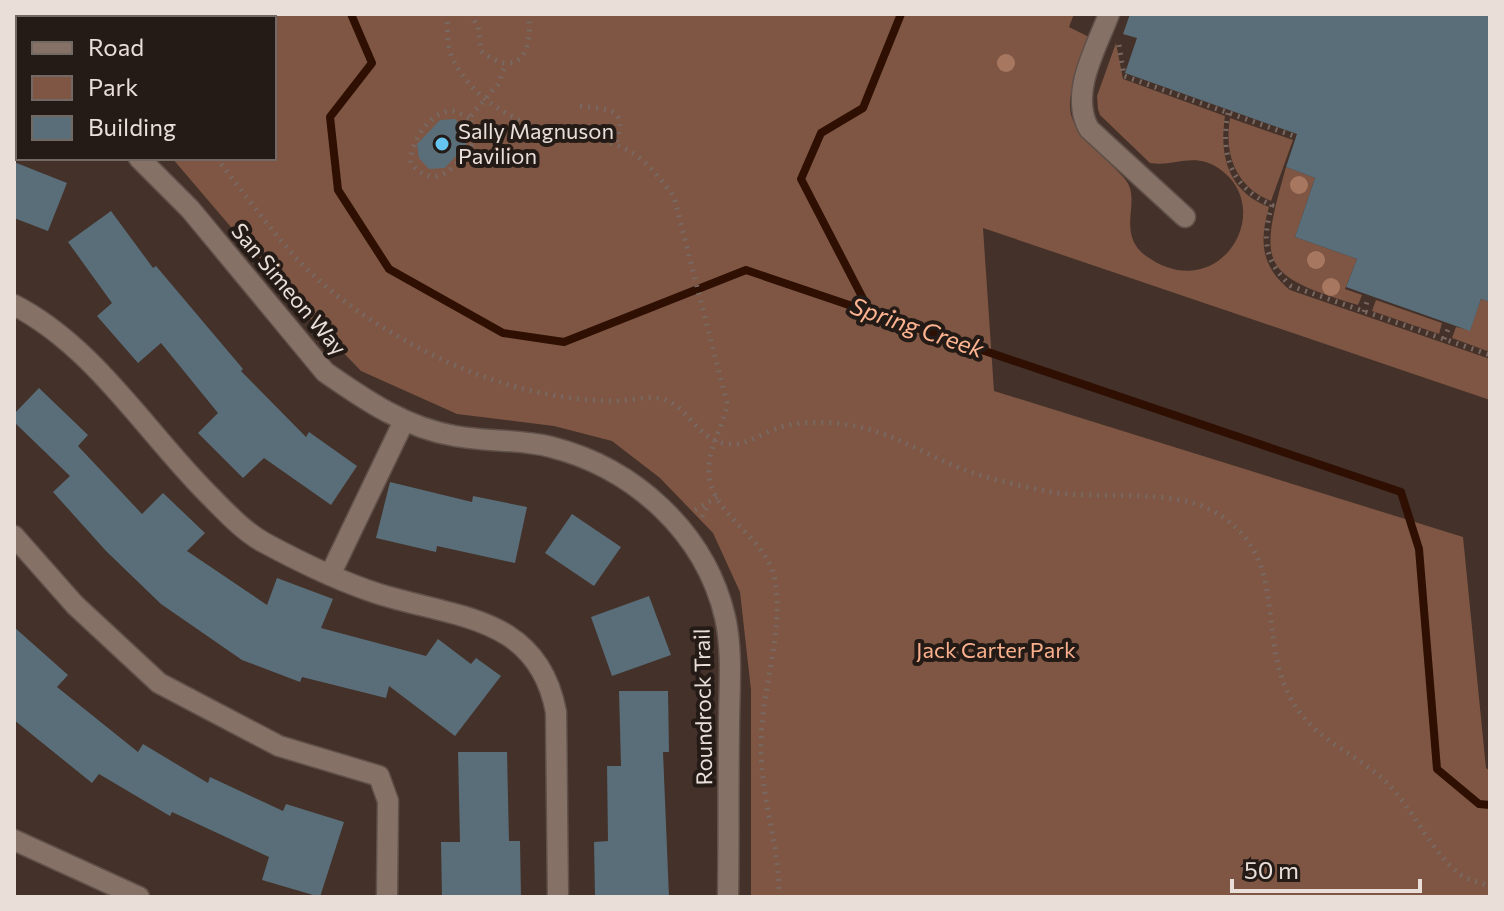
<svg xmlns="http://www.w3.org/2000/svg" width="1504" height="911" font-family="Commissioner,sans-serif">
<rect width="100%" height="100%" fill="#443129"/>
<g fill="#7e5643">
<path d="M 14,14 L 1074,14 L 1069,27 L 1089,37 C 1057,127 1063,112 1124,178 C 1144,199 1114,232 1146,256 C 1220,309 1281,205 1215,166 C 1192,153 1173,167 1150,163 L 1100,115 L 1098,109 L 1097,96 L 1116,43 L 1123,79 L 1225,116 C 1219,156 1228,191 1269,207 C 1259,242 1261,266 1290,290 L 1490,359 L 1490,400 L 983,228 L 994,391 L 1463,537 L 1486,768 L 1490,771 L 1490,897 L 751,897 L 751,690 L 740,592 L 713,533 L 660,478 L 612,441 L 554,426 L 457,414 L 361,371 L 300,308 L 172,158 L 274,158 L 274,18 L 18,18 L 18,83 L 14,82 Z"/>
<path d="M 1230,118 L 1293,140 L 1271,201 C 1235,186 1224,154 1230,118 Z"/>
<path d="M 1286,167 L 1315,178 L 1295,237 L 1357,259 L 1345,289 L 1362,295 L 1358,305 C 1258,275 1259,264 1286,167 Z"/>
<polygon points="1481,299 1490,302 1490,352 1452,338 1456,327 1470,330"/>
<polygon points="1376,300 1442,323 1439,334 1372,311"/>
</g>
<g fill="none" stroke-linecap="round" stroke-linejoin="round">
<g stroke="#2e0f02" stroke-width="8">
<polyline points="351,14 372,63 330,117 338,190 389,269 503,333 564,342 746,270 1401,492 1419,549 1437,769 1479,804 1490,805"/>
<polyline points="870,312 801,179 821,133 863,108 901,14"/>
</g>
</g>
<g fill="#596e79">
<polygon points="1130,14 1490,14 1490,302 1481,299 1470,331 1346,287 1357,259 1295,237 1315,178 1286,167 1297,134 1125,73 1137,38 1123,34"/>
<polygon points="455,119 466,130 466,145 445,168 429,169 419,158 417,144 440,120"/>
<polygon points="14,162 67,183 48,231 14,218"/>
<polygon points="111,211 153,268 156,266 243,369 241,371 306,437 309,432 357,466 331,505 264,458 243,478 198,433 218,413 161,343 138,363 97,316 112,303 68,242"/>
<polygon points="39,388 88,435 78,446 142,514 163,493 205,533 187,551 267,605 277,578 333,599 321,628 426,656 438,639 471,664 476,658 501,676 455,736 389,686 386,698 302,677 300,682 242,660 161,604 106,551 53,492 70,476 14,422 14,414"/>
<polygon points="390,482 472,502 473,496 527,507 515,563 437,546 436,552 376,538"/>
<polygon points="572,514 621,547 594,586 545,553"/>
<polygon points="649,596 671,655 612,676 591,617"/>
<polygon points="14,627 68,675 57,687 138,752 143,744 208,783 210,777 283,811 286,804 344,822 320,897 262,880 269,857 172,812 170,816 99,774 92,783 14,720"/>
<polygon points="619,691 668,691 669,752 663,752 669,897 595,897 594,842 608,841 607,766 621,766"/>
<polygon points="458,752 507,752 509,841 520,841 521,897 442,897 441,842 460,842"/>
</g>
<g fill="none" stroke-linecap="round" stroke-linejoin="round">
<defs>
<g id="minor">
<path d="M 1109,14 C 1096,49 1069,93 1089,129 L 1185,217"/>
<polyline points="14,98 18,99"/>
<path d="M 139,158 L 190,209 L 325,372 C 365,400 406,428 455,436 C 487,442 520,439 551,447 C 634,468 705,532 725,617 C 733,652 729,691 729,727 C 728,783 729,840 728,897"/>
<path d="M 14,305 C 94,346 146,432 208,494 C 225,511 242,530 263,542 C 300,562 338,581 379,594 C 455,618 538,615 556,712 L 558,897"/>
<polyline points="14,536 75,605 159,683 279,746 379,776 388,801 387,897"/>
<polyline points="330,575 404,421"/>
<polyline points="14,840 139,897"/>
</g>
</defs>
<use href="#minor" stroke="#5f5049" stroke-width="23"/>
<g stroke="#796861" stroke-width="5" stroke-dasharray="2 6" stroke-linecap="butt">
<path d="M 447,14 C 448,28 446,43 452,57 C 470,98 518,125 560,134 C 585,140 608,138 631,152 C 649,163 662,181 674,197 L 727,403 C 724,428 707,448 709,473 C 711,516 768,537 775,581 C 784,634 761,691 761,745 C 760,796 780,846 779,897"/>
<path d="M 470,14 L 478,26 L 481,51 C 519,81 534,50 528,14"/>
<polyline points="14,39 18,41"/>
<polyline points="1119,45 1124,76 1294,136"/>
<path d="M 580,106 C 611,110 629,108 615,145"/>
<path d="M 1228,113 C 1220,154 1231,188 1272,205 C 1262,239 1264,261 1291,286 L 1490,355"/>
<path d="M 469,118 C 463,115 457,111 451,111 C 429,111 409,145 411,164 C 429,182 441,180 458,162 C 473,146 479,138 469,118 L 498,84 L 506,63"/>
<path d="M 216,158 C 243,191 268,227 297,259 C 353,320 461,378 542,393 C 566,398 590,401 614,401 C 630,401 647,395 663,399 C 693,409 698,446 735,444 C 750,443 766,431 781,427 C 808,419 841,422 868,429 C 904,439 937,461 973,473 C 998,481 1026,487 1051,492 C 1099,500 1170,488 1211,510 C 1291,553 1256,630 1289,695 C 1310,738 1351,750 1384,780 C 1412,806 1433,855 1460,874 C 1468,880 1481,883 1490,886"/>
<polyline points="1364,312 1368,298"/>
<polyline points="1444,339 1449,327"/>
<polyline points="695,510 717,497"/>
<polyline points="702,517 709,503"/>
</g>
<use href="#minor" stroke="#867167" stroke-width="20"/>
</g>
<g fill="#a87760">
<circle cx="1006" cy="63" r="9"/>
<circle cx="1299" cy="185" r="9"/>
<circle cx="1316" cy="260" r="9"/>
<circle cx="1331" cy="287" r="9"/>
</g>
<circle fill="#65c5ef" stroke="#241b17" stroke-width="3" cx="442" cy="144" r="8"/>
<g text-anchor="middle" stroke-width="8" stroke-linejoin="round" paint-order="stroke">
<g font-size="22" fill="#eaded8" stroke="#241b17" text-anchor="start">
<text x="458" y="139">Sally Magnuson<tspan x="458" dy="25">Pavilion</tspan></text>
</g>
<g font-size="22" fill="#eaded8" stroke="#241b17">
<text transform="translate(289 289) rotate(50)" y="8">San Simeon Way</text>
<text transform="translate(703 707) rotate(-91)" y="8">Roundrock Trail</text>
</g>
<g font-size="22" fill="#fab08d" stroke="#241b17">
<text x="996" y="658">Jack Carter Park</text>
</g>
<g font-size="24" font-style="italic" fill="#feb491" stroke="#241b17">
<text transform="translate(917 328) rotate(19)" y="8">Spring Creek</text>
</g>
</g>
<rect width="1504" height="911" fill="none" stroke="#eaded8" stroke-width="32"/>
<rect x="16" y="16" width="260" height="144" fill="#241b17" stroke="#736964" stroke-width="2"/>
<rect x="32" y="42" width="40" height="12" fill="#867167" stroke="#736964" stroke-width="2"/>
<text x="88" y="56" font-size="24" fill="#eaded8">Road</text>
<rect x="32" y="76" width="40" height="24" fill="#7e5643" stroke="#736964" stroke-width="2"/>
<text x="88" y="96" font-size="24" fill="#eaded8">Park</text>
<rect x="32" y="116" width="40" height="24" fill="#596e79" stroke="#736964" stroke-width="2"/>
<text x="88" y="136" font-size="24" fill="#eaded8">Building</text>
<path d="M1232 879v12h188v-12" fill="none" stroke="#eaded8" stroke-width="4"/>
<text x="1244" y="879" font-size="24" fill="#eaded8" stroke="#241b17" stroke-width="6" paint-order="stroke">50 m</text>
</svg>
